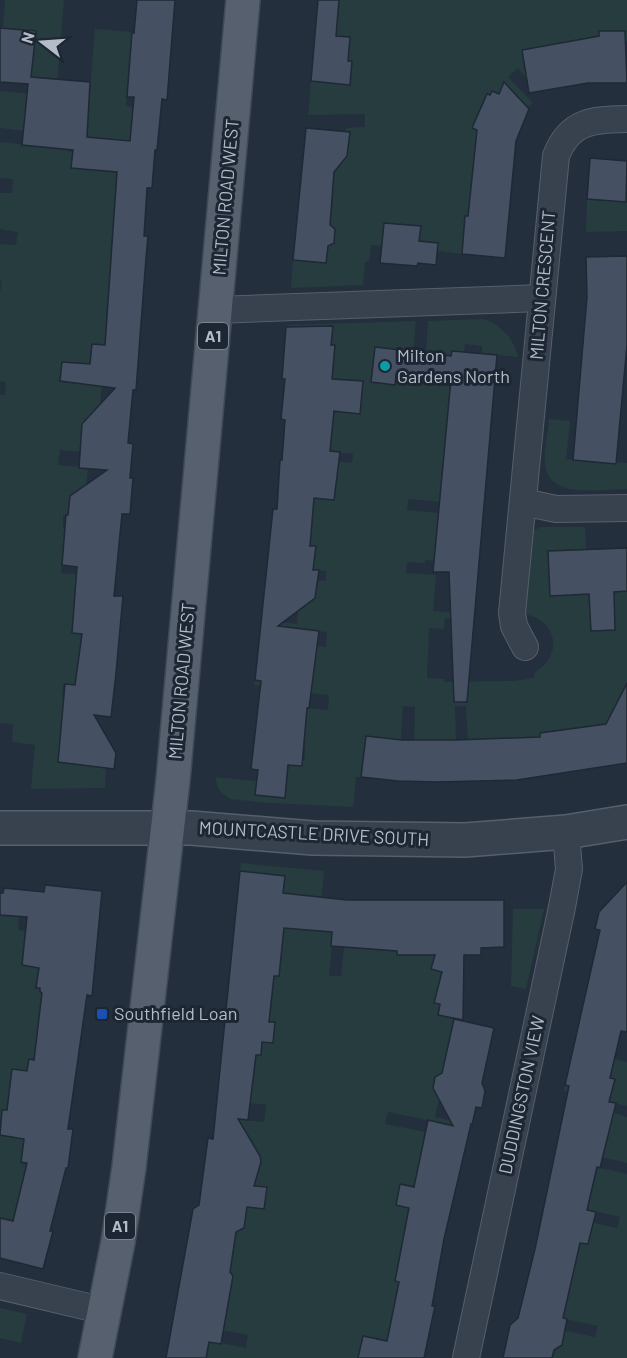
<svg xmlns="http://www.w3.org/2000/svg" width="627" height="1358" font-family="Barlow,sans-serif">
<rect width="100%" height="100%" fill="#242f3e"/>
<g fill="#263c3f">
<polygon points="5,0 64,0 57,84 27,82 0,40 35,43 36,31 3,28"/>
<polygon points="339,0 627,0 627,42 625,42 625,31 599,31 599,61 575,41 522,50 525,72 533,81 530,83 518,68 508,77 532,102 530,107 518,102 519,98 504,82 499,94 492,92 490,95 487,94 473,128 497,138 510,160 474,157 470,194 508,220 465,216 462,254 438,251 438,243 428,242 426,264 418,263 421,226 384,223 382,246 371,245 369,262 365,262 363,285 291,288 293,260 326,263 328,246 334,243 335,229 330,225 333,201 299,198 301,175 334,178 336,159 345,159 347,157 346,128 365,127 365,114 308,115 311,81 350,84 352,62 348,61 350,37 315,34"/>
<polygon points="95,29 132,32 126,106 133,107 130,141 68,136 67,151 73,152 71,167 117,171 111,250 126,252 111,272 105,345 90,364 62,362 60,381 82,384 103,376 95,453 60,450 58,465 88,468 83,515 63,515 63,528 65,528 61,573 87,575 75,593 72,633 102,635 75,685 63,684 62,697 73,699 62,717 60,737 66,738 64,763 106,768 105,788 31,789 35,745 12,742 13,724 0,723 0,395 5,395 6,382 0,381 0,293 2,281 0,280 0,244 16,245 18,232 0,229 0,193 12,193 13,179 0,178 0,142 51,147 52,134 0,128 0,91 56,96 89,103"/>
<polygon points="627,185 627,231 586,232 587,199 625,202"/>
<path d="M 484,319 C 502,326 514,338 518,357 L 482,354 L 482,346 L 465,344 L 464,352 L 452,351 L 450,370 L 452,371 L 446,443 L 489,448 L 488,451 L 444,499 L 485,502 L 484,506 L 408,499 L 407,510 L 438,513 L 437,531 L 438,558 L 479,561 L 479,565 L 425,560 L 425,563 L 407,562 L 406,573 L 436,575 L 433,611 L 475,615 L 475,620 L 445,618 L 444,629 L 429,628 L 427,678 L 444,679 L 445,682 L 514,681 L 534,678 L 535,672 C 553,662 560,640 545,624 C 539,618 531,616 523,613 L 532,531 L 541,527 L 585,527 L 586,549 L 548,551 L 550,595 L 589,594 L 591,631 L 614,592 L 627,591 L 627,716 L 613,710 L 606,724 L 580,728 L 587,769 L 580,770 L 564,729 L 540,733 L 541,740 L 528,779 L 524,761 L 512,761 L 511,738 L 485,739 L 485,746 L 473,747 L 474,781 L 470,782 L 466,706 L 455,706 L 456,740 L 431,740 L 430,746 L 419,746 L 418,782 L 413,782 L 415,707 L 403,706 L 401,740 L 366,737 L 361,777 L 356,777 L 353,807 L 270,803 L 230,799 L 219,790 L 215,777 L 257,781 L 285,798 L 288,765 L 301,766 L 302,760 L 305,759 L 304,708 L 328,710 L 329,695 L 300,692 L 300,689 L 254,685 L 255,680 L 291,684 L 296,644 L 326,647 L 327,632 L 260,625 L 261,620 L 297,624 L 299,601 L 310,602 L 315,598 L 316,594 L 301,579 L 326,581 L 326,571 L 271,566 L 316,546 L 310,546 L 313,506 L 277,503 L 278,494 L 333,500 L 334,493 L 327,460 L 352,463 L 353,454 L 283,446 L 283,442 L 338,412 L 360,414 L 360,381 L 328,378 L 333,367 L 335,345 L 286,327 L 287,325 L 416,321 L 411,376 L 426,353 L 428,321 Z"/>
<path d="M 549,419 L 570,421 L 566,459 L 627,463 L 627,489 C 605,489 554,499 546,470 C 542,455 548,435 549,419 Z"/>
<path d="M 241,863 L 324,871 L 318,931 L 333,932 L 329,976 L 341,976 L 344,947 L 436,951 L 431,969 L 442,972 L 434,1003 L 440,1004 L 438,1015 L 454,1019 L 445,1060 L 464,1079 L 440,1074 L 435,1077 L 433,1088 L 436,1093 L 440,1094 L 435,1117 L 472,1125 L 471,1129 L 388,1112 L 385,1124 L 425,1132 L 418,1170 L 458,1179 L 457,1185 L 442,1182 L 439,1192 L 404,1185 C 397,1191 395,1197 399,1206 L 409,1208 L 405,1227 L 445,1235 L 444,1239 L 427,1236 L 395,1281 L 435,1289 L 434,1295 L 415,1291 L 396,1298 L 388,1337 L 427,1346 L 426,1350 L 363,1336 L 358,1358 L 206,1358 L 209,1341 L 246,1348 L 248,1335 L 191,1324 L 226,1289 L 231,1286 L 233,1276 L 229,1271 L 183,1263 L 184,1255 L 226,1261 L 233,1255 L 236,1231 L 244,1228 L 242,1206 L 264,1209 L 266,1187 L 247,1185 L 245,1196 L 201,1189 L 203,1179 L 260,1166 L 261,1162 L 258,1153 L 215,1117 L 264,1122 L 266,1105 L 250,1103 L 223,1052 L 261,1055 L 262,1042 L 273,1042 L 275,1023 L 226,1018 L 227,1001 L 271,1005 L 274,976 L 279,976 L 280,965 L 275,964 L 285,876 L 240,871 Z"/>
<polygon points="513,909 544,909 526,989 511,986"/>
<polygon points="0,915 19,917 18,930 96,938 41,947 24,945 22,965 39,968 37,988 40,988 40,992 68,996 39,1018 34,1060 29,1060 27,1071 12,1070 7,1110 2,1110 0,1127"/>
<polygon points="614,1059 627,1062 627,1106 564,1091 565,1085 611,1096 614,1079 610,1078"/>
<polygon points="610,1112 627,1117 627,1163 556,1146 558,1141"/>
<polygon points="0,1135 24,1139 21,1164 27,1165 13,1221 0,1218"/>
<polygon points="597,1167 627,1174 627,1358 552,1358 562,1330 595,1337 598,1326 521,1309 563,1314 573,1275 531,1265 534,1249 577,1258 580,1243 588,1244 592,1227 585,1221 617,1228 620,1217 545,1200 546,1194 589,1203"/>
<polygon points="0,1308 27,1314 21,1343 0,1338"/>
</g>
<g fill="#455162" stroke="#1f2835" stroke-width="1.5">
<polygon points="137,0 175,0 167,100 162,99 157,150 155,150 152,188 147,188 144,236 148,236 146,258 136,390 133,390 128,443 133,444 130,478 133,478 130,514 122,514 114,596 123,596 116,673 111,717 94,715 116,753 114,769 58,762 65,684 75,685 82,634 72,633 77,567 62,565 66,515 68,515 70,496 107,470 79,468 82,424 115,388 60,381 62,362 90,364 92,344 105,345 117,172 71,168 73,150 22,145 28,84 0,82 0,28 36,31 31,77 90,82 87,137 130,141 134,97 127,97 132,32 134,33"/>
<polygon points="318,0 339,0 336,36 350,37 348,61 352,61 350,85 311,81"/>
<polygon points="599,31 625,31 627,83 588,83 529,93 522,50 599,36"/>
<polygon points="504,82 529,109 516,141 505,258 462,254 465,216 468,216 477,130 472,128 487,94 490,95 492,91 499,94"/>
<polygon points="306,128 350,132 347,156 334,172 330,225 335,229 334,243 328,246 326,263 293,260"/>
<polygon points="590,158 627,161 626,202 587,199"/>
<polygon points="384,223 421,226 419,241 438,243 436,265 418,263 417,266 380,263"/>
<polygon points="627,256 627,345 616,464 573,460 587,297 586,257"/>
<polygon points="333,326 331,345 335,345 332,379 363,381 360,414 334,411 330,451 340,452 334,500 314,498 310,546 316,546 313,570 319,570 315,598 278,626 319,631 309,708 307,708 302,766 288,765 285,798 255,795 258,770 251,769 261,681 255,680 273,509 277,509 280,460 282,460 285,420 281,419 285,379 282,379 286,327"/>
<polygon points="375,347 451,356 452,351 497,355 467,702 454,702 449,572 433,572 451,379 396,375 395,385 371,382"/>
<polygon points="627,548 627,591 614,592 615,630 591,631 589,594 550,596 548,551"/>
<polygon points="627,683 627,763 517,780 436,782 398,781 361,777 366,736 402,740 456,740 540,737 540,733 606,724"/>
<polygon points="240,871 285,876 283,893 347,900 504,900 504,947 481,948 481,955 464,955 463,1020 438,1015 440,1004 434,1003 442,972 431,969 435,955 397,955 397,951 331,946 332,932 284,928 279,976 274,976 269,1022 275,1022 273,1043 262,1042 261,1055 256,1055 248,1120 238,1119 260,1156 261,1162 254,1186 267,1187 264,1209 247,1207 244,1228 236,1232 230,1272 233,1276 221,1344 209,1342 206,1358 166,1358 193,1209 199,1205 208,1138 213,1139"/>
<polygon points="627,882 627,1032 621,1031 610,1078 615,1079 609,1102 616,1103 600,1168 597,1167 587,1210 596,1212 588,1244 580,1243 563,1318 567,1319 562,1345 554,1350 552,1358 503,1358 510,1325 518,1318 535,1249 569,1086 565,1085 600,930 595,929 599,912"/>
<polygon points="45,885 102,891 92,996 87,995 68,1129 73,1129 68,1168 66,1168 50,1231 53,1231 43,1269 0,1258 0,1218 13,1221 27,1163 21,1162 24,1139 0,1135 2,1110 7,1110 12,1069 27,1071 29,1059 34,1060 42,993 40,992 40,988 36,988 39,968 22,965 27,917 0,915 0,893 3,893 4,888 44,892"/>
<polygon points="454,1019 494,1028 482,1083 485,1091 482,1108 476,1107 472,1125 471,1124 444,1239 432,1306 435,1306 424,1358 358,1358 363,1336 387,1341 399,1282 395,1281 409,1208 396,1205 400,1184 414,1187 428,1120 453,1126 433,1088 435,1077 442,1073"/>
</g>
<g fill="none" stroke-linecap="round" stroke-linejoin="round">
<defs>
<g id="minor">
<polyline points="216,310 542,298"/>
<polyline points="523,502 556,509 627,508"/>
<path d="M 525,647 L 514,626 L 512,613 L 556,156 C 570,120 593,120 627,119"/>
<polyline points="0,1286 105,1311"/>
<polyline points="466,1358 562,907 569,869 566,832"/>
</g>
<polyline id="tertiary" points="0,828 191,828 313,838 465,840 566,832 627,822"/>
<polyline id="primary" points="95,1358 118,1242 129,1167 173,780 243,0"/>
</defs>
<use href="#minor" stroke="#565f6c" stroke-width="28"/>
<use href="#tertiary" stroke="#565f6c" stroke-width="36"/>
<use href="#primary" stroke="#414a57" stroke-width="36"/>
<use href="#minor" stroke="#38414e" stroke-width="26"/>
<use href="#tertiary" stroke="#38414e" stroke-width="33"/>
<use href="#primary" stroke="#56606e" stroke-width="33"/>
</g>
<circle fill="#0f9aa8" stroke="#1d2633" stroke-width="2" cx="385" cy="366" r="6"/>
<rect fill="#1a4fb4" stroke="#1d2633" stroke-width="2" x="96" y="1008" width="12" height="12" rx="3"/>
<g text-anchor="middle" stroke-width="6" stroke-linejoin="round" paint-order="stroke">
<g fill="#1d2633" stroke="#878f9c" stroke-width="1.5">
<rect x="198" y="323" width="30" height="26" rx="4.5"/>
<rect x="105" y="1213" width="30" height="26" rx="4.5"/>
</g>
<g font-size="16" font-weight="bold" fill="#b4bcc9">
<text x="213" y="342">A1</text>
<text x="120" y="1232">A1</text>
</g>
<g font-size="18" fill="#b4bcc9" stroke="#1d2633">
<text transform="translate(226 197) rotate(-85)" y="6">MILTON ROAD WEST</text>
<text transform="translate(543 285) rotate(-85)" y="6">MILTON CRESCENT</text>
<text transform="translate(182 681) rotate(-85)" y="6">MILTON ROAD WEST</text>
<text transform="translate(314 834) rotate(3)" y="6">MOUNTCASTLE DRIVE SOUTH</text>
<text transform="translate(522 1095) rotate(-78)" y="6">DUDDINGSTON VIEW</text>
</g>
<g font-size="18" fill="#b4bcc9" stroke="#1d2633" text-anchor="start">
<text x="397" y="362">Milton<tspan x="397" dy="21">Gardens North</tspan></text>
<text x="114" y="1020">Southfield Loan</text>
</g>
</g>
<g transform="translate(42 42) rotate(287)" stroke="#1d2633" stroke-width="4.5" paint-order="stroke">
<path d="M0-4.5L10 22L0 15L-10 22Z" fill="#b4bcc9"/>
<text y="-9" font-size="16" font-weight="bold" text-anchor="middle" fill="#b4bcc9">N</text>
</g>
</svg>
